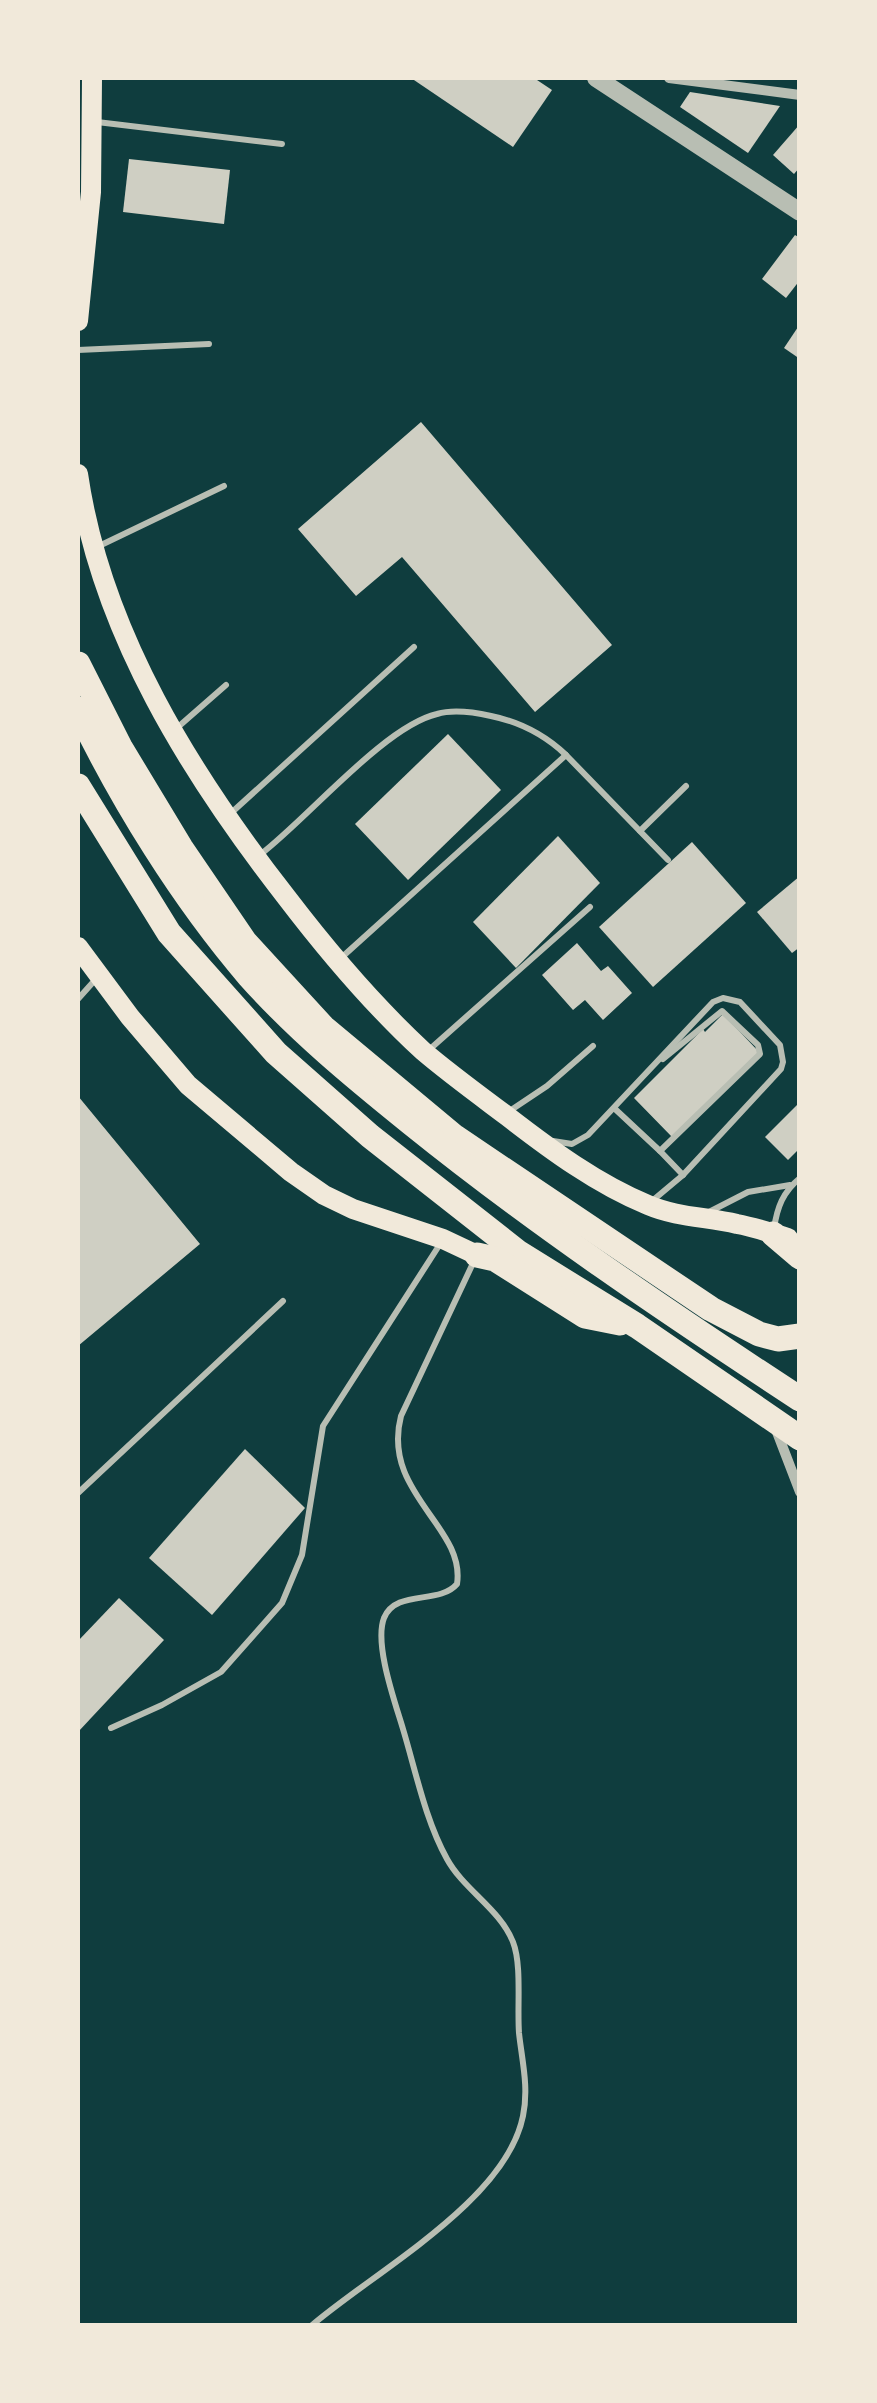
<svg xmlns="http://www.w3.org/2000/svg" width="877" height="2403" font-family="'Varela Round',sans-serif">
<rect width="100%" height="100%" fill="#0f3d3e"/>
<g fill="#cfcfc3">
<polygon points="411,78 534,78 552,90 513,147"/>
<polygon points="690,92 780,106 748,153 680,107"/>
<polygon points="800,124 800,167 794,174 773,155"/>
<polygon points="129,159 230,170 224,224 123,212"/>
<polygon points="795,235 800,238 800,280 786,298 762,279"/>
<polygon points="800,324 800,359 784,348"/>
<polygon points="421,422 612,645 535,712 402,557 356,596 298,529"/>
<polygon points="448,734 501,790 408,880 355,824"/>
<polygon points="558,836 600,883 516,968 473,922"/>
<polygon points="692,842 746,903 653,987 599,927"/>
<polygon points="800,876 800,947 792,953 757,912"/>
<polygon points="577,943 601,971 608,966 632,993 603,1020 585,1000 573,1010 542,975"/>
<polygon points="723,1014 759,1052 672,1137 634,1098 703,1029 705,1032"/>
<polygon points="78,1096 200,1244 78,1346 79,1207"/>
<polygon points="800,1102 800,1148 788,1160 765,1137"/>
<polygon points="245,1449 305,1508 212,1615 149,1558"/>
<polygon points="119,1598 164,1640 78,1732 78,1641"/>
</g>
<g fill="none" stroke-linecap="round" stroke-linejoin="round">
<g stroke="#b8beb3" stroke-width="6">
<polyline points="97,122 282,144"/>
<polyline points="78,350 209,344"/>
<polyline points="99,546 224,486"/>
<polyline points="178,727 226,685"/>
<polyline points="230,814 414,647"/>
<polyline points="640,831 686,786"/>
<path d="M 261,854 C 308,818 385,726 437,714 C 454,709 473,712 491,716 C 520,722 545,735 566,755 L 668,860"/>
<polyline points="341,958 566,755"/>
<polyline points="78,999 95,980"/>
<polyline points="430,1049 590,907"/>
<polyline points="614,1108 660,1151 760,1054 758,1045 722,1011 663,1059"/>
<polyline points="508,1112 547,1086 593,1046"/>
<polyline points="553,1141 572,1144 588,1135 713,1002 723,998 740,1002 780,1045 783,1062 781,1069 683,1175 652,1201"/>
<polyline points="660,1151 683,1175"/>
<polyline points="707,1213 748,1192 790,1185"/>
<path d="M 774,1229 C 777,1207 783,1192 800,1178"/>
<polyline points="78,1493 283,1301"/>
<polyline points="111,1728 162,1705 221,1672 282,1603 302,1555 323,1426 442,1241"/>
<path d="M 311,2326 C 375,2271 506,2201 523,2116 C 529,2087 522,2061 519,2033 C 517,2006 522,1965 513,1942 C 500,1909 464,1890 447,1859 C 425,1819 416,1772 403,1729 C 395,1702 374,1644 384,1618 C 396,1589 439,1605 457,1584 C 466,1527 381,1493 401,1416 L 474,1261"/>
</g>
<g stroke="#b8beb3" stroke-width="10">
<polyline points="669,78 800,95"/>
<polyline points="775,1427 800,1492"/>
</g>
<polyline stroke="#b8beb3" stroke-width="18" points="596,78 800,212"/>
<g stroke="#f1e9da" stroke-width="20">
<polyline points="78,321 91,192 92,78"/>
<path d="M 78,474 C 101,632 191,775 287,898 C 329,953 372,1004 423,1051 C 450,1074 479,1095 507,1116 C 551,1150 597,1184 648,1205 C 676,1217 707,1217 737,1224 C 754,1227 771,1233 788,1238"/>
<polyline points="78,947 130,1017 188,1085 291,1172 324,1195 353,1209 443,1239 477,1255"/>
</g>
<g stroke="#f1e9da" stroke-width="25">
<polyline points="78,664 120,747 181,848 245,942 323,1027 455,1137 711,1309 759,1334 778,1339 800,1336"/>
<path d="M 78,709 C 122,801 183,899 249,976 C 298,1031 354,1077 411,1123 C 535,1223 667,1312 800,1399"/>
<polyline points="78,786 169,933 276,1053 370,1136 519,1253 637,1326 800,1438"/>
<polyline points="773,1234 800,1257"/>
<polyline points="477,1255 495,1259 585,1316 620,1323"/>
</g>
</g>
<rect width="877" height="2403" fill="none" stroke="#f1e9da" stroke-width="160"/>
</svg>
